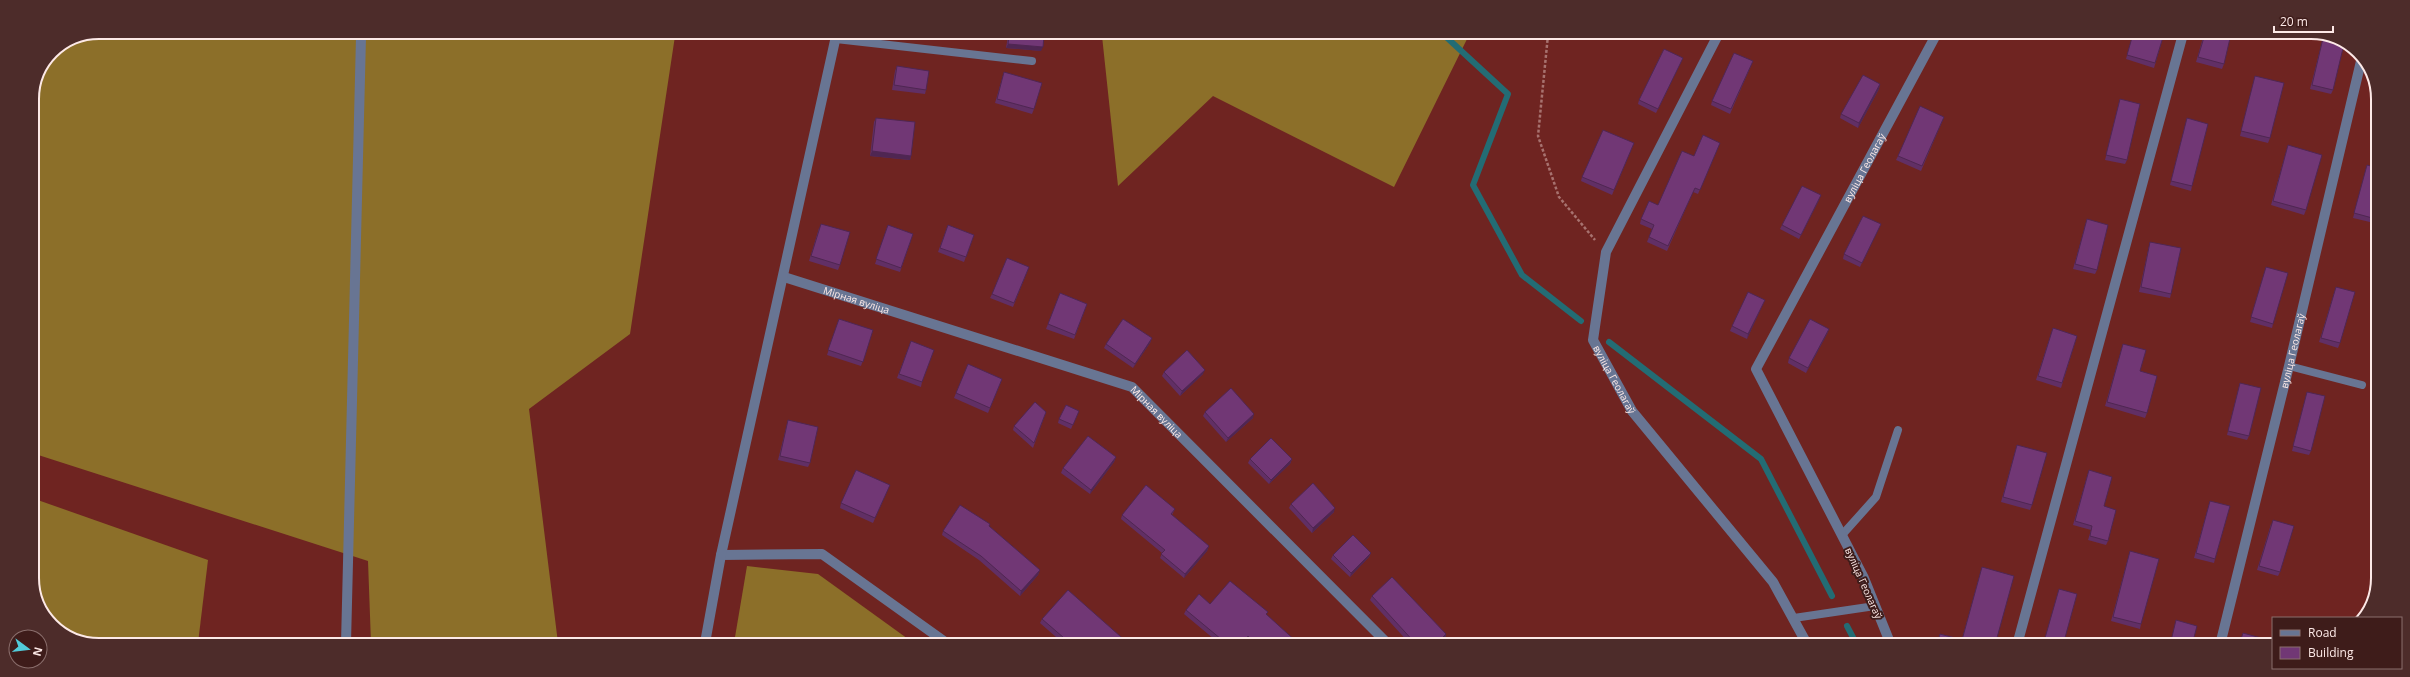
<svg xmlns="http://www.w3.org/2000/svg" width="2410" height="677" font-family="'Open Sans',sans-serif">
<rect width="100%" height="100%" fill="#6f2421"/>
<g fill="#8c6f29">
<polygon points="1469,35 1394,187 1213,96 1118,186 1102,36"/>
<path d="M 675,36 L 630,334 L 529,409 L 558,643 L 371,643 L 368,561 L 32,453 L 32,99 C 39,65 44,56 74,37 Z"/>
<polygon points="32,498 208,560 198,643 82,643 48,622 32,583"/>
<polygon points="747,566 818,574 915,644 734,643"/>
</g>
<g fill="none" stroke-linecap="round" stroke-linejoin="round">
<g stroke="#236c74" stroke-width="6">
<polyline points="1444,35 1508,94 1473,185 1522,275 1581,321"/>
<polyline points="1609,342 1761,459 1832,596"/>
<polyline points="1847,626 1857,645"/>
</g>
<polyline stroke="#a7726f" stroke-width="2.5" stroke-dasharray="3 2" stroke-linecap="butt" points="1548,35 1538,136 1559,197 1595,240"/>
<g stroke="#687593" stroke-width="8">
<polyline points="836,39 1032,61"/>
<polyline points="2289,366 2362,385"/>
<polyline points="1842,535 1876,497 1898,430"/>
<polyline points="1794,618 1875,606"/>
</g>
<g stroke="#687593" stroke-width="10">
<path id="s1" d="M 1718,35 L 1606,252 L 1593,340 L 1632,411 L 1773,582 L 1807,644"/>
<path id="s2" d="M 784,277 L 1132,387 L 1388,644"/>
<polyline points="721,555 822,554 948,644"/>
<polyline points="346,643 361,37"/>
<polyline points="705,643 721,555 836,36"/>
<path id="s3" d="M 1891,645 L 1864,578 L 1756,369 L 1936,35"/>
<polyline points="2017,645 2183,34"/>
<path id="s4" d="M 2220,645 L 2289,366 L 2362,57"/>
</g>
</g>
<g fill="#612f65">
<polygon points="2133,34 2164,34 2154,68 2126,59"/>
<polygon points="2204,34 2224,64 2222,69 2196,62"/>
<polygon points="2324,34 2333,90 2331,94 2310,89"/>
<polygon points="1985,35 1993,35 1992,38"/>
<polygon points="960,36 969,36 969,37"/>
<polygon points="1008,36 1044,36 1041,51 1006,48"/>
<polygon points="1753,61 1730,114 1711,105 1712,101"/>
<polygon points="1681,62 1656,113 1638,104 1639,100"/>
<polygon points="897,66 926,90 925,94 892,90 895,71"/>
<polygon points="1004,72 1034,109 1032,114 995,103"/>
<polygon points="2255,76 2270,138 2268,143 2240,136"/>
<polygon points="1880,84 1879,89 1858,128 1840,118 1841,114"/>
<polygon points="2120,99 2127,160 2125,164 2105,160"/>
<polygon points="1944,117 1921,171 1896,160 1898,156"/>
<polygon points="876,118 911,156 910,160 870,156 874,122"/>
<polygon points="2187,118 2192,186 2191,191 2170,185"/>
<polygon points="1634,143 1612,195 1581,181 1582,177"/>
<polygon points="1720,143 1698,194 1693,192 1667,251 1647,242 1652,229 1640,224 1641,219 1658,205 1694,156"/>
<polygon points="2288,145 2306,210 2304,215 2271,205"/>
<polygon points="2367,165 2376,219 2374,223 2353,218"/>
<polygon points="1819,200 1799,239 1780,229 1782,225"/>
<polygon points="2087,219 2097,270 2095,274 2073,269"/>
<polygon points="1881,224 1860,267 1843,259 1844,254"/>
<polygon points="888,225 913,234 900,272 875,264"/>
<polygon points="948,225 974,235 964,262 938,252"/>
<polygon points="819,228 840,265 838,270 809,261"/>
<polygon points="2150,242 2171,294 2170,298 2139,292 2149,246"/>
<polygon points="1029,267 1013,307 990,298 992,294"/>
<polygon points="2265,271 2273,324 2272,328 2250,322"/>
<polygon points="2336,287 2340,343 2338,348 2319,342"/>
<polygon points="1060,293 1087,304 1074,339 1046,329"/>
<polygon points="1763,304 1747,339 1730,331 1732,326"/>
<polygon points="839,319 873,330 861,366 827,355"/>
<polygon points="2053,328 2077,336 2061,388 2036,380"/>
<polygon points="1829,329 1827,334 1806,373 1788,363 1789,358"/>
<polygon points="1152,338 1150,343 1133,368 1104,348 1106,344"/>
<polygon points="911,341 922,382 921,387 897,378"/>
<polygon points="2123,344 2140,371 2147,413 2145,418 2105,406"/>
<polygon points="1164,372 1203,374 1180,396 1162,376"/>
<polygon points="1002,379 988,413 954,398 956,393"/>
<polygon points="2240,383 2249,436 2247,440 2227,435"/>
<polygon points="2307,392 2311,451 2309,455 2292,451"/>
<polygon points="1079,411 1071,429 1058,423 1059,419"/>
<polygon points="1046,412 1033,448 1013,430 1014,426"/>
<polygon points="1205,412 1253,418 1226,442 1203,416"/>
<polygon points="788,420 810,463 808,467 778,460"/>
<polygon points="2017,445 2032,505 2030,510 2001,502"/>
<polygon points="1116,457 1114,462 1090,494 1061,473 1063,468"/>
<polygon points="1250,459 1292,459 1290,464 1269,484 1248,463"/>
<polygon points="2089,470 2104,506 2108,541 2106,545 2088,540 2091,530 2073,525"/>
<polygon points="888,489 873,523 840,508 841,503"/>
<polygon points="2210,501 2215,559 2214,563 2194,558"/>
<polygon points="1291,504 1334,512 1312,533 1289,508"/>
<polygon points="1175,509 1172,515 1209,546 1207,551 1184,578 1160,558 1162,553 1121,519 1122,515"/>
<polygon points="2271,524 2280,572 2278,576 2257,570"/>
<polygon points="989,526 1040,570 1038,575 1020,596 979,560 942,535 943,531"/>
<polygon points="2130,551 2141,624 2140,629 2111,621"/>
<polygon points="1371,553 1369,557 1350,577 1331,559 1333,555"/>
<polygon points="1982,567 1995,645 1937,645 1940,634 1962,639"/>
<polygon points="1372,596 1446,634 1445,639 1439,644 1410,644 1370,600"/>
<polygon points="1210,604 1267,615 1299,644 1250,644 1246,641 1244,644 1220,644 1184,614 1186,610"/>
<polygon points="1042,619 1129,644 1064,644 1040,623"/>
</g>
<g fill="#4f2652">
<polygon points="1008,44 1043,47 1041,51 1006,48"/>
<polygon points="1880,84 1879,89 1858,128 1859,123"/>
<polygon points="872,151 911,156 910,160 870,156"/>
<polygon points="1821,195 1819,200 1799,239"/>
<polygon points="1765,300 1763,304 1747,339 1748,334"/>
<polygon points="1829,329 1827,334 1806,373 1808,368"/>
<polygon points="1152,338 1150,343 1133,368 1135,364"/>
<polygon points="1205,370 1203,374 1180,396 1182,391"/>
<polygon points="1254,414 1253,418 1226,442 1228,438"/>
<polygon points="1116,457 1114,462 1090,494 1091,490"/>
<polygon points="1292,459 1290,464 1269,484 1271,480"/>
<polygon points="1335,508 1334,512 1312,533 1313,528"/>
<polygon points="1209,546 1207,551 1184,578 1185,574"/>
<polygon points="1371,553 1369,557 1350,577 1351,573"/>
<polygon points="1040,570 1038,575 1020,596 1021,591"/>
<polygon points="1446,634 1445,639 1439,644 1436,644"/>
<polygon points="1248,636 1246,641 1244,644 1242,644"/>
</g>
<g fill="#713775" stroke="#4f2652">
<polygon points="2133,34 2164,34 2155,63 2127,55"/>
<polygon points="2205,34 2231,34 2224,64 2198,57"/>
<polygon points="2324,34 2328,34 2344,44 2333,90 2312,85"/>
<polygon points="1009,36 1044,36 1043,47 1008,44"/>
<polygon points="1664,49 1683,58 1658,109 1639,100"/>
<polygon points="1734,53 1753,61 1731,109 1712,101"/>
<polygon points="897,66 929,71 926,90 894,85"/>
<polygon points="1004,72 1042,83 1034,109 997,99"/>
<polygon points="1863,75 1880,84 1859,123 1841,114"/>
<polygon points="2255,76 2284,83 2270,138 2241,131"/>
<polygon points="2120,99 2140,104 2127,160 2106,155"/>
<polygon points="1920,106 1944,117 1922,166 1898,156"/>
<polygon points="876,118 915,122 911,156 872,151"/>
<polygon points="2187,118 2208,124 2192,186 2171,181"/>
<polygon points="1603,130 1634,143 1614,190 1582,177"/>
<polygon points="1703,135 1720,143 1700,190 1695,188 1668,246 1649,237 1654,225 1641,219 1649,201 1658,205 1682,151 1694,156"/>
<polygon points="2288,145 2322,155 2306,210 2273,201"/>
<polygon points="2367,165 2378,168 2377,214 2376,219 2354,213"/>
<polygon points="1802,186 1821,195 1801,235 1782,225"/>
<polygon points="1863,216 1881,224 1862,263 1844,254"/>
<polygon points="2087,219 2108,225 2097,270 2075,264"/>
<polygon points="821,224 850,232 840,265 811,256"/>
<polygon points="888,225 913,234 901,268 876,259"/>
<polygon points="948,225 974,235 966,257 940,248"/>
<polygon points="2150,242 2181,248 2171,294 2141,287"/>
<polygon points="1007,258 1029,267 1014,303 992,294"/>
<polygon points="2266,267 2288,273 2273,324 2251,317"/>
<polygon points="2336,287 2355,292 2340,343 2321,338"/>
<polygon points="1748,292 1765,300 1748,334 1732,326"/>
<polygon points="1060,293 1087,304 1075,335 1048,324"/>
<polygon points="839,319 873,330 863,362 828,350"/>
<polygon points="1123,319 1152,338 1135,364 1106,344"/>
<polygon points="1810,319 1829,329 1808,368 1789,358"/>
<polygon points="2053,328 2077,336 2062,383 2038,376"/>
<polygon points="911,341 934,350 922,382 899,374"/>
<polygon points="2123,344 2146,350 2140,371 2157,376 2147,413 2107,402"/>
<polygon points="1187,350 1205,370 1182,391 1164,372"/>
<polygon points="968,364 1002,379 990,408 956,393"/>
<polygon points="2240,383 2261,388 2249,436 2228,431"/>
<polygon points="1231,388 1254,414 1228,438 1205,412"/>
<polygon points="2307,392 2325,396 2311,451 2293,446"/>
<polygon points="1035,402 1046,412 1034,443 1014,426"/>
<polygon points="1066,405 1079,411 1073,425 1059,419"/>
<polygon points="788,420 818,427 810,463 780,456"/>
<polygon points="1088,436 1116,457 1091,490 1063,468"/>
<polygon points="1271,438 1292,459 1271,480 1250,459"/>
<polygon points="2017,445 2047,453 2032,505 2003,497"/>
<polygon points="856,470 890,485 875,518 841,503"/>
<polygon points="2089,470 2112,477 2104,506 2116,510 2108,541 2090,536 2092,526 2075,521"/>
<polygon points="1313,483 1335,508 1313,528 1291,504"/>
<polygon points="1146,485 1175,509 1171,514 1209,546 1185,574 1161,554 1165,550 1122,515"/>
<polygon points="2210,501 2230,506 2215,559 2196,553"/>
<polygon points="960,505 990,524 989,526 1040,570 1021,591 981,556 943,531"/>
<polygon points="2273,520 2294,526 2280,572 2259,566"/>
<polygon points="1353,535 1371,553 1351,573 1333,555"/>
<polygon points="2130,551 2159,559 2141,624 2113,617"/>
<polygon points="1982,567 2014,576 1995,645 1937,645 1940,634 1962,640"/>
<polygon points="1392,577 1446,634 1436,644 1416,644 1372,596"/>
<polygon points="1230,581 1268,612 1266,614 1299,644 1256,644 1248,636 1242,644 1227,644 1186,610 1199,594 1210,604"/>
<polygon points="2059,589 2077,594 2063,645 2043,645"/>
<polygon points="1068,590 1129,644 1071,644 1042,619"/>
<polygon points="2176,620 2197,626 2192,645 2170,645"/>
<polygon points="2243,633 2272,641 2270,645 2239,645"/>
</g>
<g text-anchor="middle" stroke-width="4" stroke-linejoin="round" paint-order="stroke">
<g font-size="10" fill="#fde9e7" stroke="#3e1c1a">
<text dy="4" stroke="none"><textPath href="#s3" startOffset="536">вуліца Геолагаў</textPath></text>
<text dy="4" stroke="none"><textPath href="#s2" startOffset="76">Мірная вуліца</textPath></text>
<text dy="4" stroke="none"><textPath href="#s4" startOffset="303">вуліца Геолагаў</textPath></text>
<text dy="4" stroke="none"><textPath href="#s1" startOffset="378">вуліца Геолагаў</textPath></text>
<text dy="4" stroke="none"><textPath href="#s2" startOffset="400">Мірная вуліца</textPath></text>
<text transform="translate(1864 583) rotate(66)" y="4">вуліца Геолагаў</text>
</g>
</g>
<path d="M0 0H2410V677H0ZM99 39H2311A60 60 0 0 1 2371 99V578A60 60 0 0 1 2311 638H99A60 60 0 0 1 39 578V99A60 60 0 0 1 99 39Z" fill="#4d2c2a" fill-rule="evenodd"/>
<path fill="none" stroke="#fde9e7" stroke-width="2" d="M99 39H2311A60 60 0 0 1 2371 99V578A60 60 0 0 1 2311 638H99A60 60 0 0 1 39 578V99A60 60 0 0 1 99 39Z"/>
<rect x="2272" y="617" width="130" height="52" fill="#3e1c1a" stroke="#8a6e6c"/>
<rect x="2280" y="630" width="20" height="6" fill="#687593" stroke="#8a6e6c"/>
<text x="2308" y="637" font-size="12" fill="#fde9e7">Road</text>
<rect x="2280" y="647" width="20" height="12" fill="#713775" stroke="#8a6e6c"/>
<text x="2308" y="657" font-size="12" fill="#fde9e7">Building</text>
<g transform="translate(28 649) rotate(105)"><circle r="19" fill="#3e1c1a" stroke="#8a6e6c"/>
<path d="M0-3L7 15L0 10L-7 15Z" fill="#52cbd9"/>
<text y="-6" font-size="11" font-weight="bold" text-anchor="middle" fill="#fde9e7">N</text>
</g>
<path d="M2274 26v6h59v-6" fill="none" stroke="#fde9e7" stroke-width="2"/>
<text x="2280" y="26" font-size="12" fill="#fde9e7" stroke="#3e1c1a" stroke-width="3" paint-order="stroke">20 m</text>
</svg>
